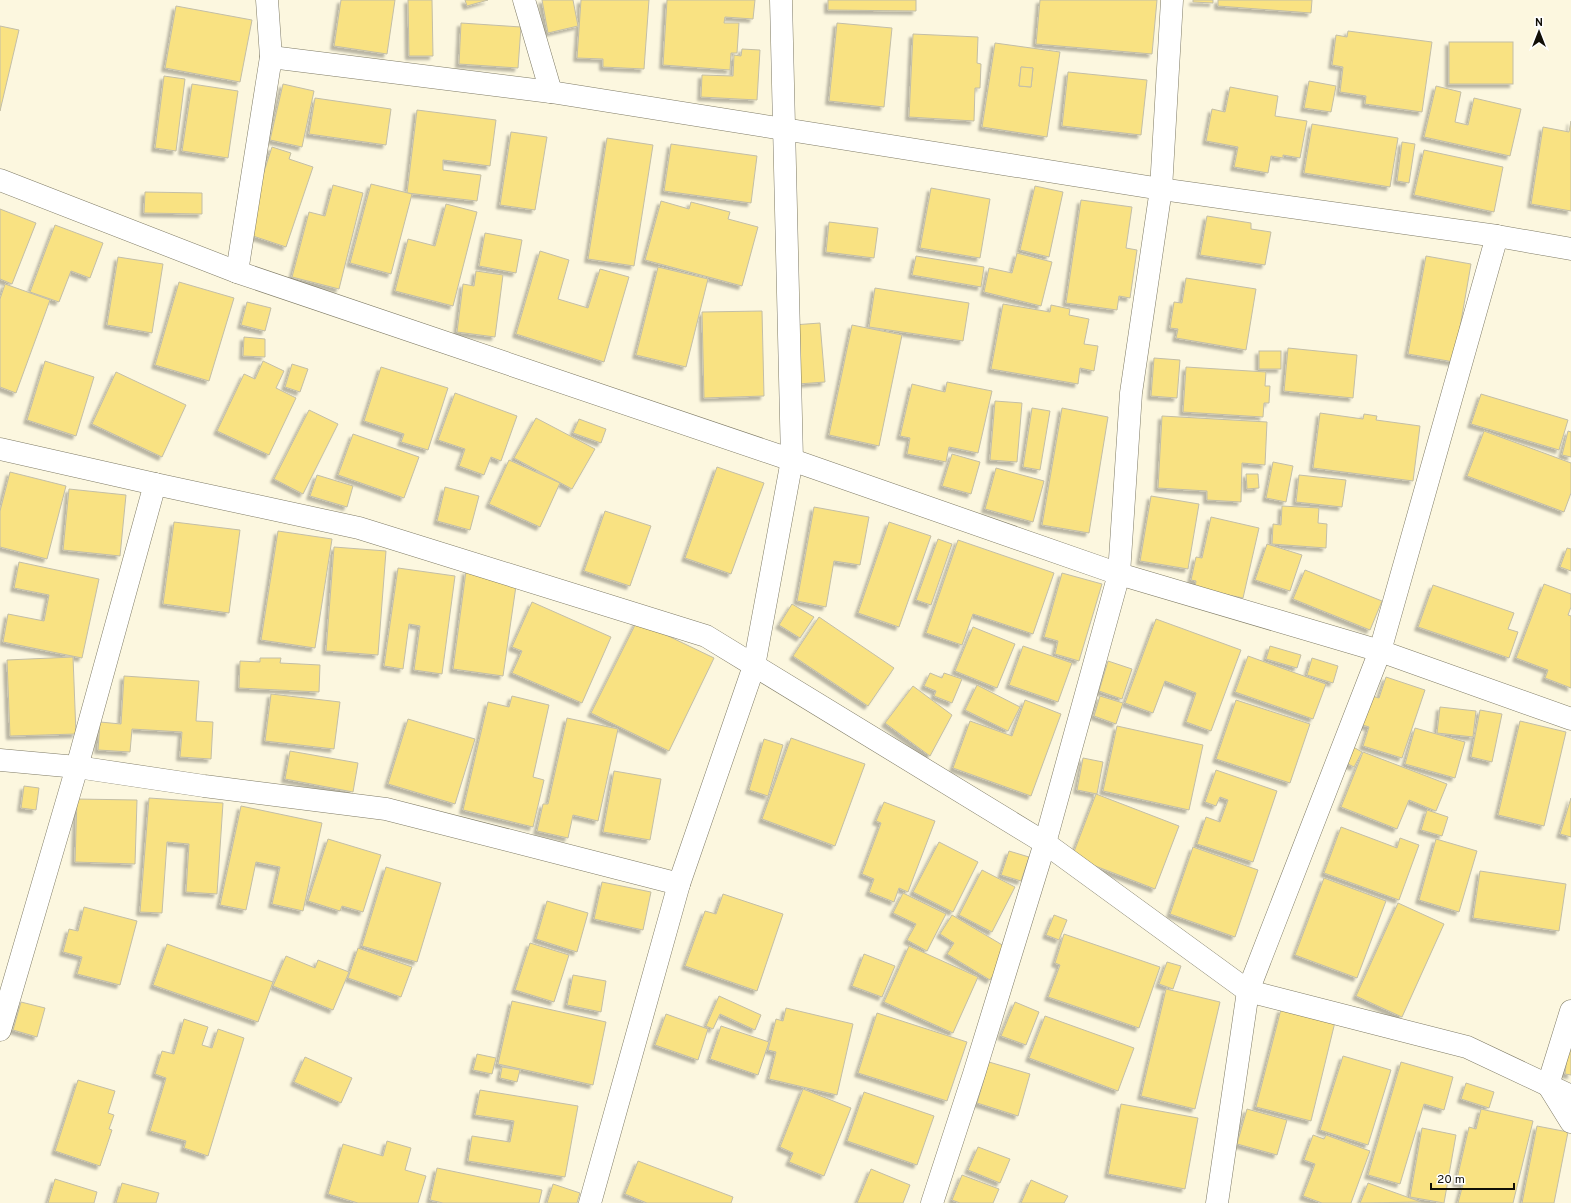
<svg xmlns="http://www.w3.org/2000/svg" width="1571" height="1203" font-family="Overpass,sans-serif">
<defs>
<filter id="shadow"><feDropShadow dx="-3.5" dy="3.5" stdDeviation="1" flood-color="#0004"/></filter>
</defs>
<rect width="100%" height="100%" fill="#fcf7df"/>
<g fill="#f9e282" stroke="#c3bea7" fill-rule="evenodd" filter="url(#shadow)">
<polygon points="341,0 395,0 387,54 334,46"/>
<polygon points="408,0 432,0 433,56 409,56"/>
<polygon points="465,0 488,0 467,6"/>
<polygon points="542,0 573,0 578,26 548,33"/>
<polygon points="581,0 649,0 644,69 603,67 603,59 577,58"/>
<polygon points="667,0 755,0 753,19 725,17 724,23 739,23 737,53 731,53 730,70 663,65"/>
<polygon points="828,0 916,0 916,11 828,10"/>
<polygon points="1040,0 1157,0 1152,54 1036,44"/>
<polygon points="1193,0 1213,0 1213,3 1193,2"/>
<polygon points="1218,0 1312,0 1311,13 1218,6"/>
<polygon points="176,6 252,20 240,82 165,68"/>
<polygon points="461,23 521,27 518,68 459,64"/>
<polygon points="837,23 892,28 884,107 829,101"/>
<polygon points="0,26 19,30 0,111"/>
<polygon points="1348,31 1432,42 1422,112 1365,104 1366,96 1340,92 1343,67 1332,65 1336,35 1347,37"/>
<polygon points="913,34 978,37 977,63 981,64 980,88 975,88 974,121 909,117"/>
<rect x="1449" y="42" width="64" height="42"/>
<path d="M 995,43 L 1060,52 L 1047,137 L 982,127 ZM 1021,67 L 1033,68 L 1031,87 L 1019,86 Z"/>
<polygon points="742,49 760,50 757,100 701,97 702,75 733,76 734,55 741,56"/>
<polygon points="1021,67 1033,68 1031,87 1019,86"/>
<polygon points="1068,72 1147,80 1141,135 1062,126"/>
<polygon points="164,76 185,79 176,151 155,148"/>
<polygon points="1309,81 1336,86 1331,112 1304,108"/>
<polygon points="192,84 238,91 228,158 182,151"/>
<polygon points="283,84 314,91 302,147 270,140"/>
<polygon points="1436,86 1461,92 1455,122 1468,125 1474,98 1521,109 1510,156 1424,137"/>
<polygon points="1230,87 1278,96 1275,116 1307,121 1300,158 1283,155 1283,158 1271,156 1268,173 1234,167 1238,147 1206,141 1212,109 1225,112"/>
<polygon points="315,98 391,109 386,145 309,134"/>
<polygon points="417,110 496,120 490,166 443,160 443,170 481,175 477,201 407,193"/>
<polygon points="1571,121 1571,211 1531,204 1543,127 1569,132"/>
<polygon points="1312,124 1398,138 1390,187 1304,173"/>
<polygon points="511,132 547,137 535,210 500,205"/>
<polygon points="607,138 653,145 634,266 588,259"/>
<polygon points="1402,142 1415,144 1409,183 1397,181"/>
<polygon points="671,144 757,156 751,203 664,191"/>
<polygon points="272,147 291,153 289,159 313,167 286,247 244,233"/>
<polygon points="1424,150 1503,167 1494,212 1414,195"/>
<polygon points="371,184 412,194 391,274 350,263"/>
<polygon points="333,185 363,193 339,289 292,277 309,212 325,216"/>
<polygon points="1035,186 1063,192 1049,257 1020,250"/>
<polygon points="931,188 990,199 980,258 920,248"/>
<polygon points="145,192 202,193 202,214 144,213"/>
<polygon points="1081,200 1132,207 1126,248 1137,250 1130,298 1119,296 1117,310 1066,303"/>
<polygon points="661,201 689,209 691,202 730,212 728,219 758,227 742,286 645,260"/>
<polygon points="446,204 477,212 453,306 395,291 408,239 435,246"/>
<polygon points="0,209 36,223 12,284 0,279"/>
<polygon points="1207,216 1251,223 1251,229 1271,232 1265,265 1200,255"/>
<polygon points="829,222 878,228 874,258 826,252"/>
<polygon points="55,225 103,243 90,278 71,271 59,302 30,292"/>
<polygon points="485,233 522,240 516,273 479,266"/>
<polygon points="540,251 569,260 558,299 588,308 600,269 629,277 604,362 516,334"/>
<polygon points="1017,253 1052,262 1041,306 984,292 989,268 1012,273"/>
<polygon points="916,256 984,267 981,287 912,275"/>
<polygon points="1426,256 1471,264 1454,362 1408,354"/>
<polygon points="118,257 163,264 152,333 107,325"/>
<polygon points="658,267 708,279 686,367 636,355"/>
<polygon points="476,271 503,275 495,337 457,332 463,284 474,286"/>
<polygon points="1186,278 1256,289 1246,350 1176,338 1178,329 1170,328 1174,302 1182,303"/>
<polygon points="179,282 234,298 209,381 155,365"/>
<polygon points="5,284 50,300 16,393 0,387 0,299"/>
<polygon points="875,288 969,303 963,341 869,327"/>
<polygon points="247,302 271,308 265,331 241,325"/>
<polygon points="1003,304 1050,312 1051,305 1070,309 1069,315 1089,319 1084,344 1098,346 1094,371 1080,368 1078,384 991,369"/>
<polygon points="762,311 764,396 704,398 702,312"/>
<polygon points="820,323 825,382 798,384 793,325"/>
<polygon points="852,325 902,335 879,446 829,435"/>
<polygon points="244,337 265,339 265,357 243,356"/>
<polygon points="1288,348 1357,355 1353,398 1284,391"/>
<rect x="1259" y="351" width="22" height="18"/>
<polygon points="1154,358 1180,360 1177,398 1151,396"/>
<polygon points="45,361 94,377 76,436 27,420"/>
<polygon points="263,361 284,371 276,388 296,398 269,455 217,431 244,374 255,379"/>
<polygon points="292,364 308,369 300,392 285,387"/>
<polygon points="381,367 448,388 428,450 401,442 404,434 364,421"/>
<polygon points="1186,367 1266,372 1265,386 1270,386 1269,403 1264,403 1263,417 1183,412"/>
<polygon points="116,372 186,405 162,457 92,424"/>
<polygon points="947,382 992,391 978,453 949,447 946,462 907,454 910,438 900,436 912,384 945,392"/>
<polygon points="455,393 517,416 501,461 491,457 484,475 459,466 465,449 438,440"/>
<polygon points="1481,394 1568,420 1559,450 1471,424"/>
<polygon points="995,401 1022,403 1017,462 990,460"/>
<polygon points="1032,408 1050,411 1040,470 1023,467"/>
<polygon points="1062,408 1108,417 1089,533 1042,525"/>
<polygon points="309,410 338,424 303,494 274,479"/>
<polygon points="1320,413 1363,419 1364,414 1377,416 1376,420 1420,426 1413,481 1313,468"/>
<polygon points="1162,416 1267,422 1265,465 1242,463 1241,502 1207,500 1207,491 1158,488"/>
<polygon points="536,418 595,449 572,489 514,458"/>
<polygon points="579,419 606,429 601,443 573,433"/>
<polygon points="1484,431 1571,463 1571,493 1564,512 1467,476"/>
<polygon points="1568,431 1571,432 1571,457 1562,455"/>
<polygon points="353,434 419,457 404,498 338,475"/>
<polygon points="952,454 980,462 971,494 942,486"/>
<polygon points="509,460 560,483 540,527 489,504"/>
<polygon points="1273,462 1293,466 1286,502 1266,498"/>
<polygon points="717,467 764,483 731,574 685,558"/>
<polygon points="996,468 1044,481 1033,522 985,509"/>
<polygon points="10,472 66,486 47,559 0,547 0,511"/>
<polygon points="1246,474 1258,474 1259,488 1247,489"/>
<polygon points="317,475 353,486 347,507 310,496"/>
<polygon points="1299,475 1346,480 1342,507 1296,502"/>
<polygon points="445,487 479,496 470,530 437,521"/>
<polygon points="69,489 126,495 120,556 63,550"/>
<polygon points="1151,496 1199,504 1188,569 1140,561"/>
<polygon points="1282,506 1319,508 1318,523 1327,524 1326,548 1272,544 1273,524 1281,525"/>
<polygon points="814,507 869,517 860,565 834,561 826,607 797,601"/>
<polygon points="605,511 651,526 630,586 584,571"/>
<polygon points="1211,517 1259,528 1243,598 1195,588 1196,581 1191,580 1196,557 1202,558"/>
<polygon points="174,522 240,530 229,613 163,604"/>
<polygon points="889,522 931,536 899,627 858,613"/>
<polygon points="278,531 332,539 315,648 261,640"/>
<polygon points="938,539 952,544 931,605 916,600"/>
<polygon points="958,540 1054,573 1033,634 973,614 962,645 926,633"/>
<polygon points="1267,544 1302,555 1290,591 1255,580"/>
<polygon points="334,547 386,551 378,655 326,651"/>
<polygon points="1567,548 1571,549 1571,571 1560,567"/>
<polygon points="19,562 99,579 82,658 3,642 8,614 44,621 49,595 14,588"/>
<polygon points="398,568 455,576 442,674 414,670 420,626 409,624 403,669 384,666"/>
<polygon points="1305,570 1382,601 1370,630 1293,599"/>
<polygon points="466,571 517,579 503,676 453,669"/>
<polygon points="1062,573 1102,584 1079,661 1055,654 1058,641 1044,637"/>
<polygon points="1544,584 1571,594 1571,607 1568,615 1571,616 1571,688 1545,678 1548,670 1516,658"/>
<polygon points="1433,585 1514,613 1508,629 1518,632 1509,658 1418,627"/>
<polygon points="532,602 611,637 582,703 512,673 522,651 512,647"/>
<polygon points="792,604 814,617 800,638 779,625"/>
<polygon points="819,617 894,668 868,706 793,656"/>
<polygon points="1156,619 1241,650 1211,731 1186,722 1196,693 1165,681 1153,713 1125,703"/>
<polygon points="637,621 714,658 669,751 591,713"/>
<polygon points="973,627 1015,644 997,688 955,671"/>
<polygon points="1023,646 1072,663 1058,702 1009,685"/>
<polygon points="1270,646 1301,655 1297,668 1266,659"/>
<polygon points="1248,656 1326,684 1313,719 1235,692"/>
<polygon points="73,657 76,734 10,736 7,660"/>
<polygon points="260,658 281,658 280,663 320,665 319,692 239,688 240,661 260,662"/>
<polygon points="1312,658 1338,666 1333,683 1307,675"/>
<polygon points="1108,661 1132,669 1122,699 1099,691"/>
<polygon points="930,673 942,678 944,673 962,679 952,703 934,696 936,691 924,686"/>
<polygon points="124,676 199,681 196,721 213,722 211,759 180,757 182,732 132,729 130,752 98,750 100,722 121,724"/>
<polygon points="1386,677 1425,690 1402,758 1363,746 1369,727 1356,723 1365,694 1379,698"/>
<polygon points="977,685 1020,707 1008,731 965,710"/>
<polygon points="913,686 952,715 930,756 885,723"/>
<polygon points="271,694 340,702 334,749 265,741"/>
<polygon points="512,696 549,705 533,777 544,780 533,827 463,810 488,702 509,707"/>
<polygon points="1100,696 1123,703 1116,724 1094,716"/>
<polygon points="1025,700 1061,714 1031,796 953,768 970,721 1012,736"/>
<polygon points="1236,700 1310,724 1290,783 1216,759"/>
<polygon points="1440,707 1476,711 1473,737 1437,733"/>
<polygon points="1480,710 1502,714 1492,762 1471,757"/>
<polygon points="567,718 618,729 598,821 573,815 568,838 537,831 543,804 548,804"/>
<polygon points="408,719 475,739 455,804 388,784"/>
<polygon points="1520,721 1566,732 1544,826 1498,815"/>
<polygon points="1117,726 1203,745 1189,810 1103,791"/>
<polygon points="1415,728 1465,742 1455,778 1405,764"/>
<polygon points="791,738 865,764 835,846 762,819"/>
<polygon points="764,739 783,745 768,796 749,790"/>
<polygon points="1348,744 1362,752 1354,767 1340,760"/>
<polygon points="290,751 358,763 353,792 285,779"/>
<polygon points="1363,752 1447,784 1436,811 1409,800 1397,829 1341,807"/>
<polygon points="1083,758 1103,762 1097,794 1077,790"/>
<polygon points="1216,770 1277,791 1253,862 1197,844 1206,817 1220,822 1228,800 1220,797 1216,806 1205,802"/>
<polygon points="614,771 661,779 650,840 603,832"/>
<polygon points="24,786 39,788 36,810 21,808"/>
<polygon points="1096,794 1179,826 1155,889 1072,857"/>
<polygon points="149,798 223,803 217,894 186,892 189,844 167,842 162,913 140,912"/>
<polygon points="1571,798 1571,837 1560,834"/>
<polygon points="77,799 137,800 135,864 75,862"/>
<polygon points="884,802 935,821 908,892 899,888 894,902 869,892 874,879 862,874 881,823 876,821"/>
<polygon points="241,806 322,823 303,911 272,904 280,867 256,862 246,910 220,905"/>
<polygon points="1427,810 1448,817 1442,836 1421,830"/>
<polygon points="1341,827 1397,848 1400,838 1419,845 1399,900 1324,873"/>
<polygon points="328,839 381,855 363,912 342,906 340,911 308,901"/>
<polygon points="1436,839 1477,851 1459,912 1419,900"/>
<polygon points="939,842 978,862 953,912 913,892"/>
<polygon points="1193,847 1258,870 1235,937 1170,914"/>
<polygon points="1009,851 1029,857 1021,881 1001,875"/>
<polygon points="386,867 441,883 417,962 362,946"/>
<polygon points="982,870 1015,887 992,932 959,915"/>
<polygon points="1480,871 1566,884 1559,931 1473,918"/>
<polygon points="1324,878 1386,901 1357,978 1295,955"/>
<polygon points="602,882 651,892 643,930 594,919"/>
<polygon points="903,893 946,914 927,951 907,940 916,924 893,913"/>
<polygon points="723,894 783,914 757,991 685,966 705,911 716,914"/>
<polygon points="547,901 588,913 577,952 536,939"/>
<polygon points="1398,903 1444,924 1402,1017 1356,996"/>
<polygon points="84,907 137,921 120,985 77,974 82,957 63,952 69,929 78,931"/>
<polygon points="952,915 1009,949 990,980 947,954 954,943 940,934"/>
<polygon points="1054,915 1067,920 1059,940 1046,935"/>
<polygon points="1064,934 1160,967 1139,1028 1048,997 1060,965 1055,963"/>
<polygon points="530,943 569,955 554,1002 515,990"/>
<polygon points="167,944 273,982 258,1022 153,985"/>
<polygon points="909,946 978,977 953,1033 884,1002"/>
<polygon points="358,948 412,967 401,997 348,978"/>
<polygon points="864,954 895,966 882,997 852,986"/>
<polygon points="286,956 315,968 318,960 349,972 333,1010 273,986"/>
<polygon points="1167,962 1181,966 1173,989 1159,984"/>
<polygon points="573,975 606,981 601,1012 567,1005"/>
<polygon points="1166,989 1220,1002 1195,1109 1141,1096"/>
<polygon points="719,996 761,1015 755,1030 720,1014 713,1029 706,1026"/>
<polygon points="512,1001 606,1022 593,1085 498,1064"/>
<polygon points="21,1002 45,1008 37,1037 13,1030"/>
<polygon points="1015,1002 1039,1012 1026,1045 1001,1036"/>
<polygon points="786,1008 853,1024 837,1095 769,1079 776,1052 768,1050 776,1019 783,1021"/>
<polygon points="1281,1009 1335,1022 1311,1121 1256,1107"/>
<polygon points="877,1013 967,1042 947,1101 858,1073"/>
<polygon points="666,1014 708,1029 698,1060 655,1045"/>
<polygon points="1045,1016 1134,1048 1118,1091 1029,1058"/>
<polygon points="184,1019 208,1027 202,1045 212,1048 218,1029 244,1038 208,1156 184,1148 186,1141 150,1131 166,1078 155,1074 162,1051 174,1054"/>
<polygon points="721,1026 769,1042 758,1075 710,1059"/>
<polygon points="1569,1038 1571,1039 1571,1075 1565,1074"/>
<polygon points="477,1054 496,1058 492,1074 473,1070"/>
<polygon points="1343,1056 1391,1070 1368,1145 1320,1130"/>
<polygon points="305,1057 352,1078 341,1103 294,1082"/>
<polygon points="989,1062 1030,1074 1018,1116 977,1103"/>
<polygon points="1401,1062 1453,1077 1444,1110 1424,1104 1400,1184 1368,1175"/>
<polygon points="502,1067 520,1070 517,1082 500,1078"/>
<polygon points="78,1080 115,1091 108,1113 114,1115 109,1129 112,1130 100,1166 55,1151"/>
<polygon points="1466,1083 1494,1092 1489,1108 1461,1099"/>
<polygon points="803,1089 851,1108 824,1176 789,1162 793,1153 780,1147"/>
<polygon points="480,1090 578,1106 565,1177 468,1161 472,1136 510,1142 514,1121 475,1115"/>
<polygon points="864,1092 934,1116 917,1165 847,1141"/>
<polygon points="1121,1104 1198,1118 1185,1189 1108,1174"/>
<polygon points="1247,1109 1287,1120 1277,1155 1237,1144"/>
<polygon points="1481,1109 1533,1121 1513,1203 1458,1203 1463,1184 1456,1183 1469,1127 1476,1129"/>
<polygon points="1537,1126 1568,1132 1554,1203 1522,1203"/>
<polygon points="1422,1128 1456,1135 1444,1203 1410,1197"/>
<polygon points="1313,1135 1324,1139 1326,1135 1370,1151 1351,1203 1322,1203 1303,1196 1315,1164 1304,1160"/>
<polygon points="387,1141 411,1148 405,1170 426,1176 418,1203 358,1203 328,1194 343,1144 383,1156"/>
<polygon points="978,1147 1010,1159 1000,1183 968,1170"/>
<polygon points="638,1161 733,1197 731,1203 647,1203 625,1194"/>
<polygon points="437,1168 542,1190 539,1203 443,1203 430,1200"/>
<polygon points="871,1169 910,1185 903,1203 857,1203"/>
<polygon points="962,1175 999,1189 993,1203 960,1203 952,1200"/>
<polygon points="55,1179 97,1192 94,1203 48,1203"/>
<polygon points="1031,1180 1068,1196 1064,1203 1021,1203"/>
<polygon points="122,1183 159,1193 156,1203 116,1203"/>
<polygon points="1368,1183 1421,1202 1360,1203"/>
<polygon points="553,1184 580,1193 577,1203 547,1203"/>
</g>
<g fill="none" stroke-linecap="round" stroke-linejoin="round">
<defs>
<g id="minor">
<polyline points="267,0 271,57"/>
<polyline points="524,0 551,92"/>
<polyline points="0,180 237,272 792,460 1119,574 1380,651 1571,719"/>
<polyline points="237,272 271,57 551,92 1161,189 1497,236 1571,249"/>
<polyline points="0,449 155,484 77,767 0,1030"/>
<polyline points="155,484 359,528 706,636 1045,843 1248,991 1467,1047 1571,1096"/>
<polyline points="0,760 77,767 204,786 386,809 679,884"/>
<polyline points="1571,1011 1548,1085 1571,1122"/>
<polyline points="590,1203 679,884 754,666 792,460 781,0"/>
<polyline points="932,1203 974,1074 1045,843 1119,574 1131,393 1161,189 1172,0"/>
<polyline points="1217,1203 1248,991 1380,651 1497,236"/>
</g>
</defs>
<use href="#minor" stroke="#7f7b66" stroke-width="23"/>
<use href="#minor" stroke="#fff" stroke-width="22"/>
</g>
<g transform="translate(1539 32)" stroke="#ffffff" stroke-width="3" paint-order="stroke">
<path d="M0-3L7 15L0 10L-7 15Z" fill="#110f07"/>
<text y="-6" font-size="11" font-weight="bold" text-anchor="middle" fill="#110f07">N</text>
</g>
<path d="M1431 1183v6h83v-6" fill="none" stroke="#110f07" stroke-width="2"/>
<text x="1437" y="1183" font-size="12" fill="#110f07" stroke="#ffffff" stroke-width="3" paint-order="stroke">20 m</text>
</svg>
